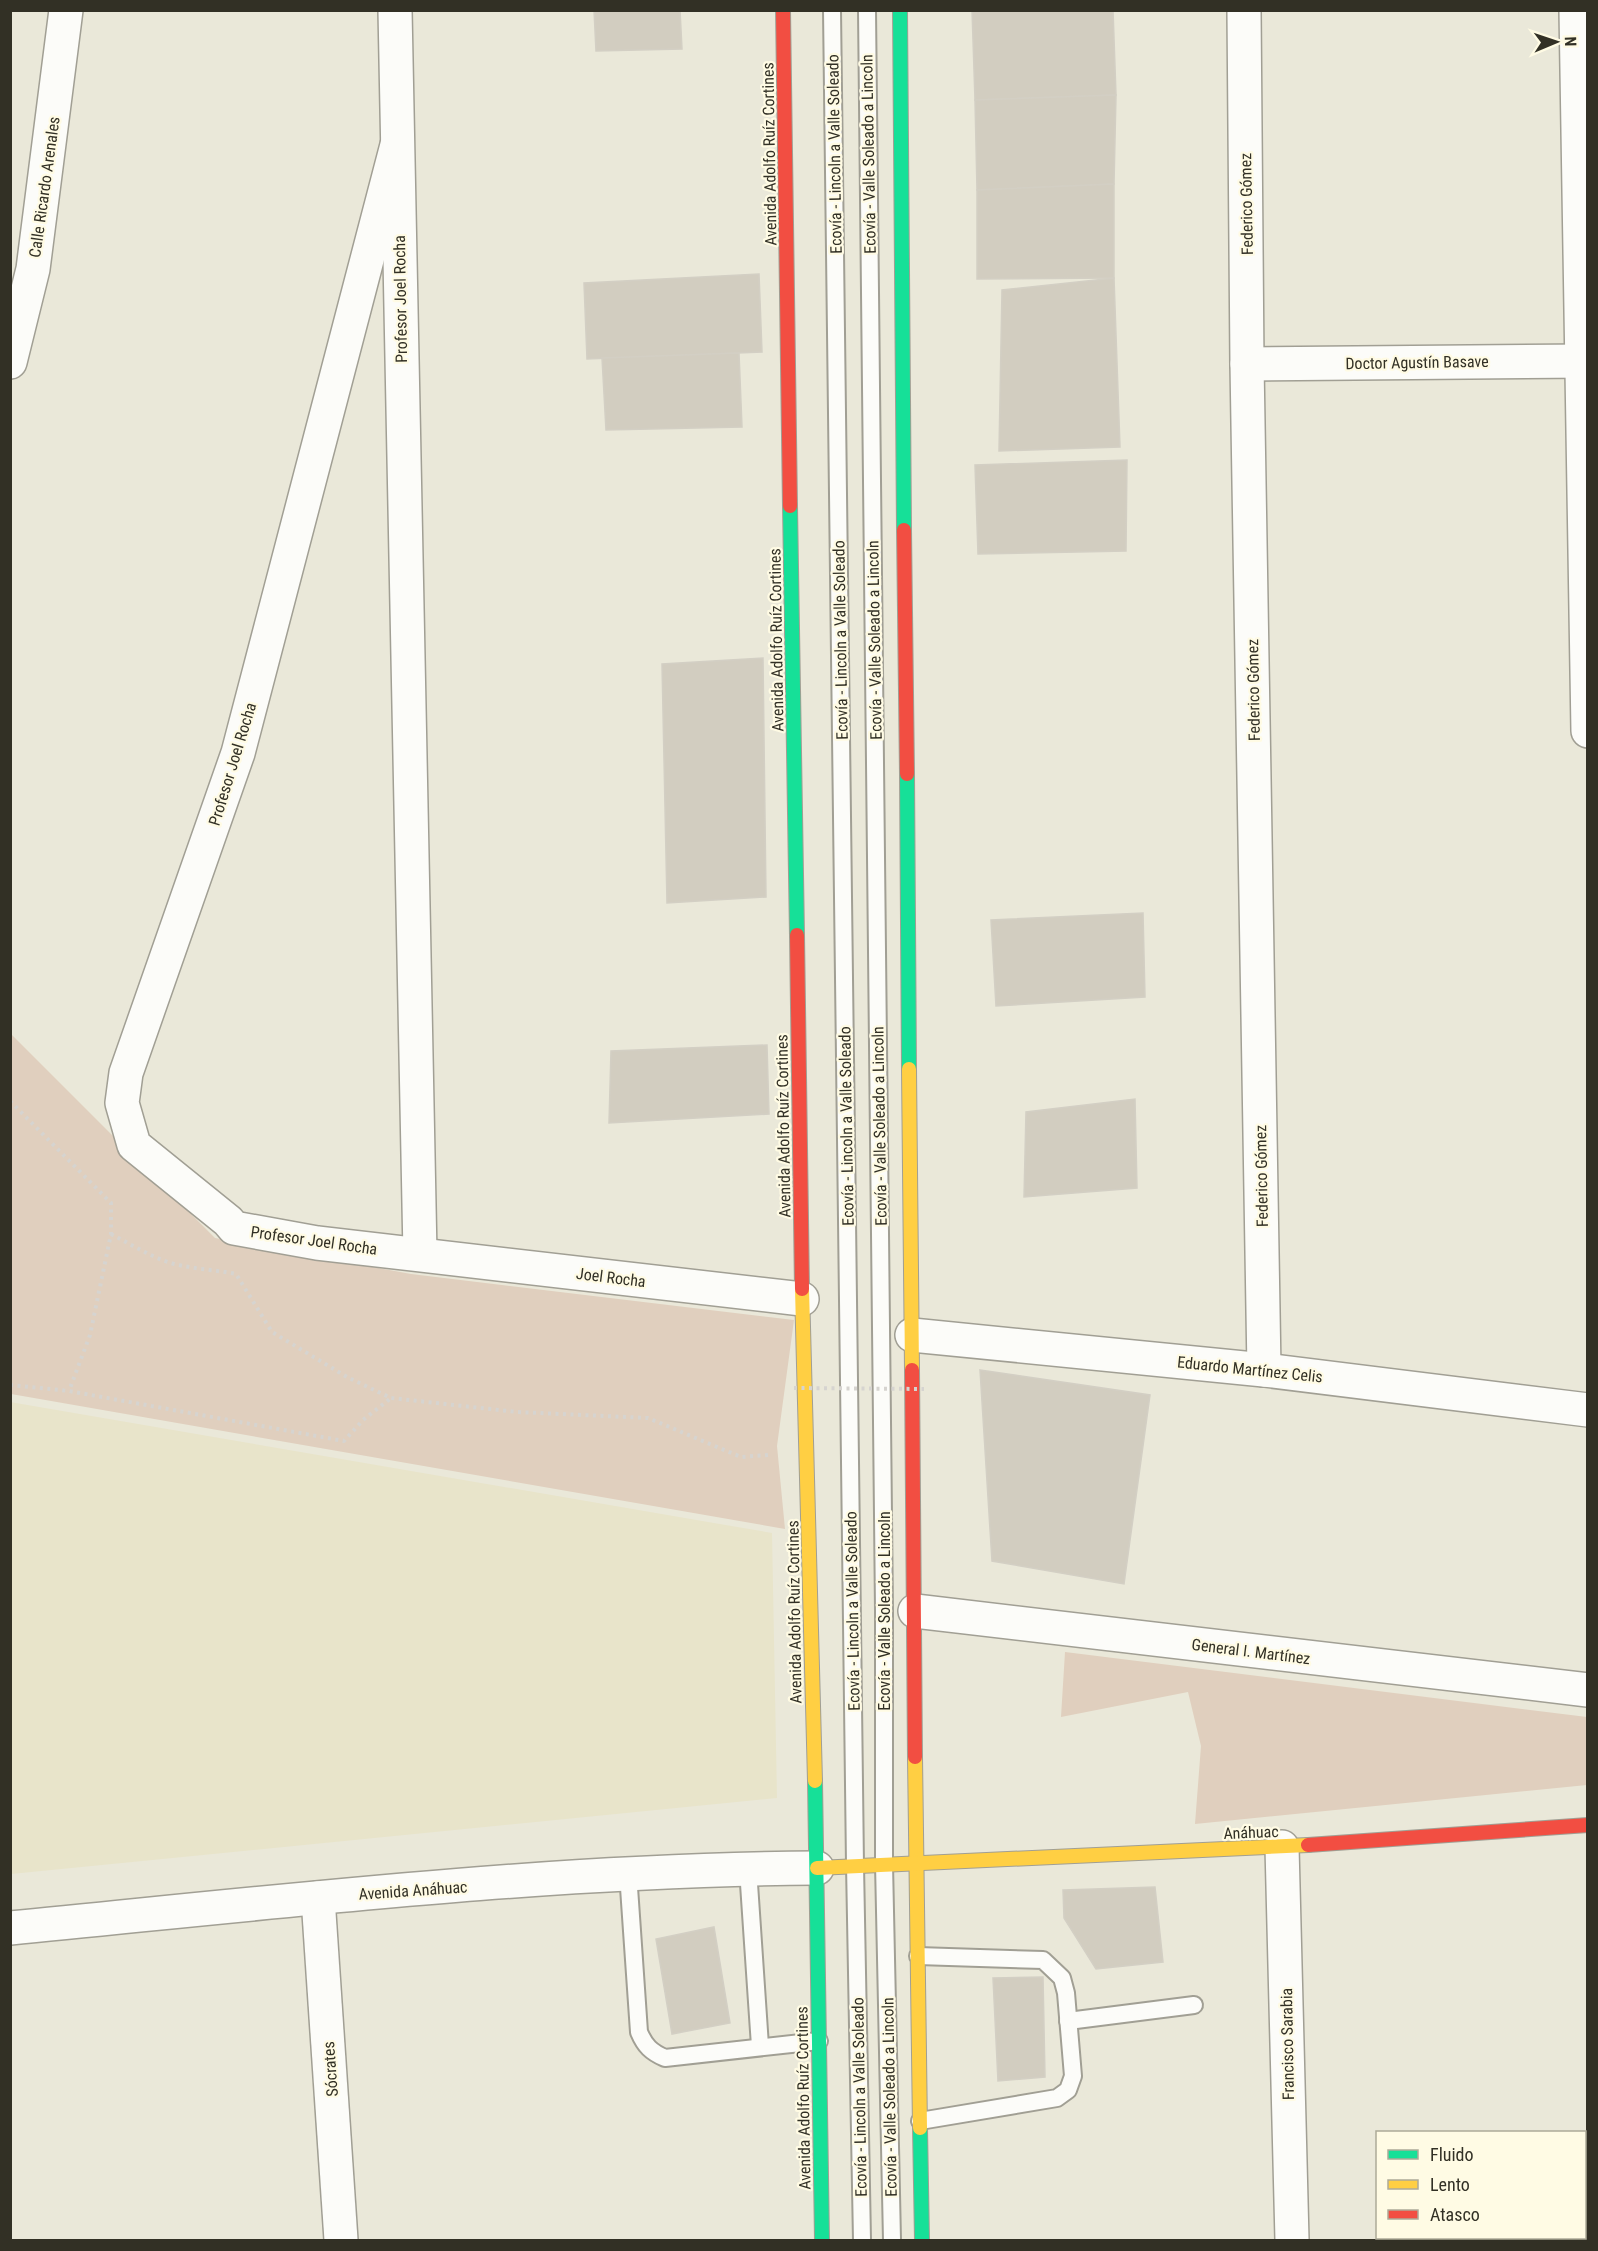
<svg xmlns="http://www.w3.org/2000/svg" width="1598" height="2251" font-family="'Roboto Condensed',sans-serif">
<rect width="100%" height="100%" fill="#eae8d9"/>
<polygon fill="#e8e4ca" points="10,1402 772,1533 777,1798 11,1874"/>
<g fill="#e0cfbe">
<polygon points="10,1033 215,1238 411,1274 794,1320 777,1446 785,1529 11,1394"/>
<polygon points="1065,1652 1587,1717 1587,1785 1195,1824 1201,1746 1188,1692 1061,1717"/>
</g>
<g fill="#d2cdc0" stroke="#d3cfc4" stroke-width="1.5">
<polygon points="594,10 680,10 682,49 596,51"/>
<polygon points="972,10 1113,10 1116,95 975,100"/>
<polygon points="1116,95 1114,184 977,190 975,100"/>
<polygon points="1114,184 1114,278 977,279 977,190"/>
<polygon points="759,274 762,352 587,359 584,283"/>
<polygon points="1114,278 1120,447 999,451 1002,290"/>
<polygon points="739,353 742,427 606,430 602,358"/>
<polygon points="1127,460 1126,551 978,554 975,465"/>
<polygon points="763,658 766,897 667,903 662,664"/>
<polygon points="1143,913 1145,997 996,1006 991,920"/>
<polygon points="767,1045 769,1114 609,1123 611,1051"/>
<polygon points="1135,1099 1137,1188 1024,1197 1026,1112"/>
<polygon points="980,1370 1150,1395 1124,1584 992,1561"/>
<polygon points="1155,1887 1163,1962 1096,1969 1064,1918 1063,1890"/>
<polygon points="714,1927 730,2023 672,2034 656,1939"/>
<polygon points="1043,1977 1045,2077 998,2081 993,1978"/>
</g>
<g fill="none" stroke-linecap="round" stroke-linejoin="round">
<defs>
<g id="lane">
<polyline points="832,10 855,1865 862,2240"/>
<polyline points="867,10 884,1610 884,1864 892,2240"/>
<polyline points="748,1869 760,2046"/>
<path d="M 628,1873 L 639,2032 C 645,2046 651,2052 665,2058 L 819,2041"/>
<polyline points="918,1956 1043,1960 1062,1978 1066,1993 1073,2076 1068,2090 1057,2098 920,2121"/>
<polyline points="1068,2021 1194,2005"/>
</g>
<g id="street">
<polyline points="395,10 420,1254"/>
<polyline points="1244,10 1247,364 1264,1370"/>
<polyline points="1576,10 1588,731"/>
<polyline points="397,145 238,753 126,1073 122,1103 134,1145 228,1221 234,1228 317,1243 802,1299"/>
<polyline points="10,362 33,269 66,10"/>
<polyline points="1247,364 1588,361"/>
<polyline points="912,1335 1264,1370 1588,1410"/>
<polyline points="915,1611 1588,1690"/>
<polyline points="1282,1847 1292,2240"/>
<polyline points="318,1898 341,2240"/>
<path d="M 10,1928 C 278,1902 547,1870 817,1868"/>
</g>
<g id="fast">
<polyline points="900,10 904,530"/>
<polyline points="790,506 797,935"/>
<polyline points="907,774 909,1069"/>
<polyline points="815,1781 822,2240"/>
<polyline points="920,2128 922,2240"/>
</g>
<g id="slow">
<polyline points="909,1069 912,1370"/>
<polyline points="802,1289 815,1781"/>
<polyline points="915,1757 920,2128"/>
<polyline points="817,1868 1308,1845"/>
</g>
<g id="jam">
<polyline points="783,10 790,506"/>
<polyline points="904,530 907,774"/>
<polyline points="797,935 802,1289"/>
<polyline points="912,1370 915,1757"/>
<polyline points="1308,1845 1588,1825"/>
</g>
</defs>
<use href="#lane" stroke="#a19f94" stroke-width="20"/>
<use href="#street" stroke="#a19f94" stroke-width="36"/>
<use href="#fast" stroke="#a19f94" stroke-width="16"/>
<use href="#slow" stroke="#a19f94" stroke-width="16"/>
<use href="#jam" stroke="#a19f94" stroke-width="16"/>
<g stroke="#d6d4d0" stroke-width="4" stroke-dasharray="3 4.5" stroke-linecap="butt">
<polyline points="10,1101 111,1203 111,1234 90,1335 69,1391"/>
<path d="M 111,1234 C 128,1243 145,1253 162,1260 C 185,1269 212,1269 236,1274 L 272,1332 L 347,1377 L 391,1398 L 517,1412 L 648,1418 L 741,1457 L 768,1455"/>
<polyline points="10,1385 69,1391 344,1441 363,1420 391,1398"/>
</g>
<use href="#lane" stroke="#fcfcf9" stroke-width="16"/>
<use href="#street" stroke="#fcfcf9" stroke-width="33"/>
<use href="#fast" stroke="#16e098" stroke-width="14"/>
<use href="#slow" stroke="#ffcf43" stroke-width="14"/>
<use href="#jam" stroke="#f24e42" stroke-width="14"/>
<polyline stroke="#d6d4d0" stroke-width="4" stroke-dasharray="3 4.5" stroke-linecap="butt" points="794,1388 924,1389"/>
</g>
<g text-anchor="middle" stroke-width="4.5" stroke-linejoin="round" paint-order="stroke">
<g font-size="16" fill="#323025" stroke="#fffbe4">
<text transform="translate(769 154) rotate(-91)" y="6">Avenida Adolfo Ruíz Cortines</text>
<text transform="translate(834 154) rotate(-91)" y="6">Ecovía - Lincoln a Valle Soleado</text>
<text transform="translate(868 154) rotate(-91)" y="6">Ecovía - Valle Soleado a Lincoln</text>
<text transform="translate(44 187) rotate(-82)" y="6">Calle Ricardo Arenales</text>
<text transform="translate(1246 204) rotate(-91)" y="6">Federico Gómez</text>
<text transform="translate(400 299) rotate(-91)" y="6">Profesor Joel Rocha</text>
<text transform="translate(1417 362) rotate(-1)" y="6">Doctor Agustín Basave</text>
<text transform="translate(776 640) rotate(-91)" y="6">Avenida Adolfo Ruíz Cortines</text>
<text transform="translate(840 640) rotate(-91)" y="6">Ecovía - Lincoln a Valle Soleado</text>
<text transform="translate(874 640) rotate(-91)" y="6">Ecovía - Valle Soleado a Lincoln</text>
<text transform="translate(1253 690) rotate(-91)" y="6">Federico Gómez</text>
<text transform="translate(232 764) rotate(-73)" y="6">Profesor Joel Rocha</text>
<text transform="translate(783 1126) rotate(-91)" y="6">Avenida Adolfo Ruíz Cortines</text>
<text transform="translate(846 1126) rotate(-91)" y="6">Ecovía - Lincoln a Valle Soleado</text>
<text transform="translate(879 1126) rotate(-91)" y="6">Ecovía - Valle Soleado a Lincoln</text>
<text transform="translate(1261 1176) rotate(-91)" y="6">Federico Gómez</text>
<text transform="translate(314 1240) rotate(8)" y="6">Profesor Joel Rocha</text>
<text transform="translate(611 1277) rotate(7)" y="6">Joel Rocha</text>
<text transform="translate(1250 1369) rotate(6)" y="6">Eduardo Martínez Celis</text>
<text transform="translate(852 1611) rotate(-91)" y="6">Ecovía - Lincoln a Valle Soleado</text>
<text transform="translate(884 1611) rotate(-90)" y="6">Ecovía - Valle Soleado a Lincoln</text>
<text transform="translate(794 1612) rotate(-91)" y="6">Avenida Adolfo Ruíz Cortines</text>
<text transform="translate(1251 1651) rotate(7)" y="6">General I. Martínez</text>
<text transform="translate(1251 1832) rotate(-2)" y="6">Anáhuac</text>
<text transform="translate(413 1890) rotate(-4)" y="6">Avenida Anáhuac</text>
<text transform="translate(1287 2044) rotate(-91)" y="6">Francisco Sarabia</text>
<text transform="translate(330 2069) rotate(-94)" y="6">Sócrates</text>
<text transform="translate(859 2097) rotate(-91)" y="6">Ecovía - Lincoln a Valle Soleado</text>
<text transform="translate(889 2097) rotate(-91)" y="6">Ecovía - Valle Soleado a Lincoln</text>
<text transform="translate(803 2098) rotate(-91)" y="6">Avenida Adolfo Ruíz Cortines</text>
</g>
</g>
<rect width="1598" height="2251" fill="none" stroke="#323025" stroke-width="24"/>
<rect x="1376" y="2131" width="210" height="108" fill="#fffbe4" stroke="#adaa98" stroke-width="1.5"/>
<rect x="1388" y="2150" width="30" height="9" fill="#16e098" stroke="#adaa98" stroke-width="1.5"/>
<text x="1430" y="2161" font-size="18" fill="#323025">Fluido</text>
<rect x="1388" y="2180" width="30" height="9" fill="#ffcf43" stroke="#adaa98" stroke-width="1.5"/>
<text x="1430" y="2191" font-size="18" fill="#323025">Lento</text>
<rect x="1388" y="2210" width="30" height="9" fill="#f24e42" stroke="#adaa98" stroke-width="1.5"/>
<text x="1430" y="2221" font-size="18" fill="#323025">Atasco</text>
<g transform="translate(1556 42) rotate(88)" stroke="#fffbe4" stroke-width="4.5" paint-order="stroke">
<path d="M0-4.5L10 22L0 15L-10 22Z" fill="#323025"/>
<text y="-9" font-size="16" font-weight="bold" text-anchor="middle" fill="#323025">N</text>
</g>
</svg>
